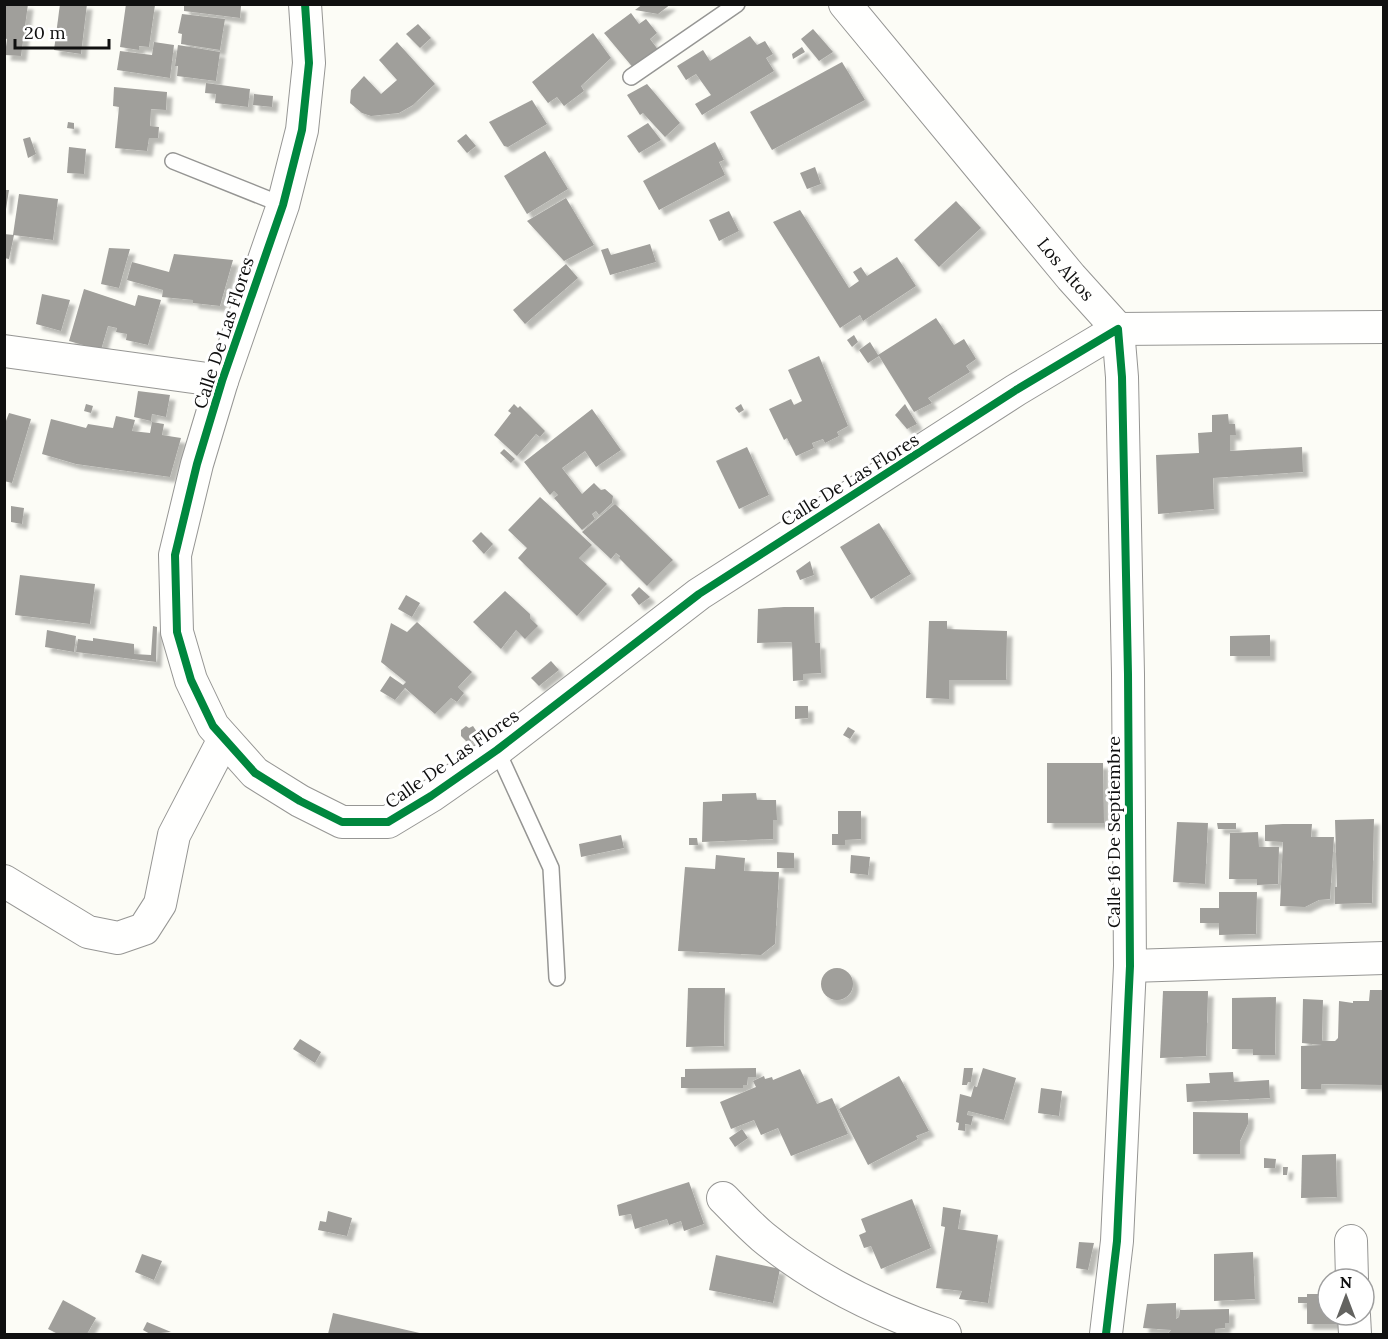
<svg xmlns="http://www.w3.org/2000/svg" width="1388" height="1339" font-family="Lora,serif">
<defs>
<filter id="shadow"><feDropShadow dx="5.5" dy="5.5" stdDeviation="1.5" flood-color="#0004"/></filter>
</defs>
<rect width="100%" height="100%" fill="#fcfcf6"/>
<g fill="#a09f9b" filter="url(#shadow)">
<polygon points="4,4 28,4 21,56 5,55 7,39 4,38"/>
<polygon points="60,4 87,4 81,54 54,50"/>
<polygon points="126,4 155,5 149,47 139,46 139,50 120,47"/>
<polygon points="184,4 241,6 240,18 184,11"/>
<polygon points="643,4 671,4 658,14 635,10"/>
<polygon points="631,13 639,24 646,19 657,33 650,39 659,51 635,70 604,33"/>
<polygon points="182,14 225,19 220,50 181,44 182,34 178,33"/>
<polygon points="418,24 431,38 420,48 406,34"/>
<polygon points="813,29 833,52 819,61 801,39"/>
<polygon points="593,33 611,58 581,86 584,91 564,106 557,97 548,103 532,82"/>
<polygon points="750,36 757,45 765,41 773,54 766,58 774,71 702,115 695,104 711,95 696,74 686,80 677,66 703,50 710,61"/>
<polygon points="154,42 174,45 170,78 117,70 120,51 152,55"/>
<polygon points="397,42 435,84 413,105 399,113 371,116 362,113 350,103 351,90 364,76 381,94 397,80 379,60"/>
<polygon points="178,45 220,52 216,81 177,76 178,66 175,66"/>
<polygon points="802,47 805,52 793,59 792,54"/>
<polygon points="842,62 865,100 772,150 750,112"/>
<polygon points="206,83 250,89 248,107 215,103 216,94 205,93"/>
<polygon points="647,84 680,123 665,137 643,113 640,115 627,95"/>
<polygon points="114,87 167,92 166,110 151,109 150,126 159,127 158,138 149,138 147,151 115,148 119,107 113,106"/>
<polygon points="254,94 273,96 272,107 253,105"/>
<polygon points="532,100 547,124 508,147 504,146 489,122"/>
<polygon points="68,122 74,123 74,129 67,128"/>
<polygon points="648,123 661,140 639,153 627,136"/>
<polygon points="466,134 476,146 467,153 457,141"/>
<polygon points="30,137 36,154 28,158 23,139"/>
<polygon points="715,142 724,160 719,162 725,175 659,210 643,181"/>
<polygon points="69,147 86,149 84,174 67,173"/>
<polygon points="545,151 568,189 527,214 504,176"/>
<polygon points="815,167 821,184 807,189 800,173"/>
<polygon points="4,190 9,190 6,209 4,209"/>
<polygon points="19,194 58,199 53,240 13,235"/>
<polygon points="566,198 594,245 564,261 527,221"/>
<polygon points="956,201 981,228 939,267 914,240"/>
<polygon points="800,210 849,288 859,281 853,272 861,267 867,276 897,257 916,286 863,321 860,315 840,328 773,222"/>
<polygon points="729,211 739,231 719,241 709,220"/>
<polygon points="4,234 14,235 9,259 4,258"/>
<polygon points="650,244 656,262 610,275 601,250 608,248 611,255"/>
<polygon points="109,248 130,249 119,288 101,284"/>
<polygon points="174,254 233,260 220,306 193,303 193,300 162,297 163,290 127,280 132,262 169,272"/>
<polygon points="566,264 578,278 525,324 513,310"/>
<polygon points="84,289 135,306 138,295 161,300 148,345 126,340 127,334 116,332 117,328 108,326 101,350 69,341"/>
<polygon points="42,294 70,300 61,331 36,324"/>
<polygon points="936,318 954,345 964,339 976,359 966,366 970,372 928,398 932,403 914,412 879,356 868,363 859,350 870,342 878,355"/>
<polygon points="854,335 858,342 852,347 847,340"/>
<polygon points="819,356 848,426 837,432 839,436 825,443 823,439 812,443 814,448 796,456 787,438 784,440 769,409 791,399 794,405 802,401 788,370"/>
<polygon points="138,391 170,395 166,417 152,414 151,421 134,417"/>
<polygon points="86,404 93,406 91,413 84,411"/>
<polygon points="514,404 518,408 520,406 545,431 540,437 536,434 517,456 494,435 511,413 508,411"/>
<polygon points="741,404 744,410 739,413 735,408"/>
<polygon points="905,404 917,424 907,429 895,415"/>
<polygon points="592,409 621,450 596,467 585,451 562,468 582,494 594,483 601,490 605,489 613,496 612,503 599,515 596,511 592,514 595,519 582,530 554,498 558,495 554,491 550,495 524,462"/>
<polygon points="9,413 31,419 12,483 4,481 4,426"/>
<polygon points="1228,414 1229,424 1235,424 1236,435 1230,435 1230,451 1302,447 1303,472 1213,478 1214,509 1158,514 1156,455 1199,453 1198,433 1212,432 1212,415"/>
<polygon points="116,416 135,420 132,431 150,433 152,422 164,424 162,435 181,438 170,477 76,464 42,454 51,419 86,428 88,424 113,428"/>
<polygon points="747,447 769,495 739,509 716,461"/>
<polygon points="504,449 515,459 511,463 500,453"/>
<polygon points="540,497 592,545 579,558 607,584 577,616 518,558 527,548 508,530"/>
<polygon points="615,504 673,560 647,586 619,558 620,556 616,553 611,559 582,532"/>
<polygon points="11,506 24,508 22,524 11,522"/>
<polygon points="879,523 911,574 871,599 840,547"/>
<polygon points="481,532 493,544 484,554 472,541"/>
<polygon points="810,561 814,575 800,580 796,571"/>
<polygon points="20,575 95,584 90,624 15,615"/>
<polygon points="639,587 650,597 639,605 631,595"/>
<polygon points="505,591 530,614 530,618 538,626 525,639 516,630 501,649 473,622"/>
<polygon points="406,595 420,603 412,617 398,609"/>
<polygon points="784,607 814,607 815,643 820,643 821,673 803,674 803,680 793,681 792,642 757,643 758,609"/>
<polygon points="929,621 947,621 947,629 1007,631 1006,680 949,680 949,699 926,698"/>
<polygon points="417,622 472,672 458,687 464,693 457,702 451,698 435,714 405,688 395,700 380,691 390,676 403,685 406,682 381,662 391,623 407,632"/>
<polygon points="153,626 157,627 156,662 76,652 78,639 93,641 93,638 134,644 134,654 151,655"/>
<polygon points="47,630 76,636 74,652 45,647"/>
<polygon points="1270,635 1270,656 1230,656 1230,636"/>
<polygon points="551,661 559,670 539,686 531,678"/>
<polygon points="795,706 808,706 808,718 795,719"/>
<polygon points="466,726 469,728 473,726 479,735 468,743 461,736 461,730"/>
<polygon points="848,727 855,731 850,739 843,735"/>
<polygon points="1047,763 1103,763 1104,823 1047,823"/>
<polygon points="756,793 757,800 776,800 777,820 773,820 773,839 702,842 703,802 722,801 722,794"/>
<polygon points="838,811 861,811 861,839 845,840 845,845 832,845 832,834 838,834"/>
<polygon points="1374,819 1372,903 1335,904 1335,887 1337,887 1335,820"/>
<polygon points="1177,822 1208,823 1205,884 1173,882"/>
<polygon points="1217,823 1236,823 1236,829 1218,829"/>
<polygon points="1283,824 1312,824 1311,837 1334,837 1330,899 1319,900 1305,907 1280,906 1283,842 1265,841 1265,825"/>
<polygon points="1258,832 1259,847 1279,847 1278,884 1257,885 1257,879 1229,879 1230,833"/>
<polygon points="621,835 624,848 581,857 579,844"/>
<polygon points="689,838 697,838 698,845 689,845"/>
<polygon points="777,852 794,853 794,868 777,868"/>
<polygon points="716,855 745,858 744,871 779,872 775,944 761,955 678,951 685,867 715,869"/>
<polygon points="851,855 870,857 868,875 850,873"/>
<polygon points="1219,892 1257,892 1256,934 1219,935 1219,923 1200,923 1200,908 1219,908"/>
<circle cx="837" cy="984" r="16"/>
<polygon points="688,988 725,988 724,1046 686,1047"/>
<polygon points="1370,990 1383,990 1383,1085 1321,1084 1321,1089 1301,1089 1301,1046 1322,1045 1302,1043 1303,999 1323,1000 1322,1041 1335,1041 1338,1038 1339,1001 1353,1003 1353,1001 1369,1001"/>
<polygon points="1163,991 1208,991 1206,1056 1160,1058"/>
<polygon points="1276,997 1275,1055 1253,1055 1253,1049 1232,1049 1232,998"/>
<polygon points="300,1039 321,1052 315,1063 293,1049"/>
<polygon points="756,1068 756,1077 748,1077 747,1085 743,1085 743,1088 681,1088 681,1077 685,1077 685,1069"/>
<polygon points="964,1068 973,1068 971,1082 968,1082 967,1085 962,1085"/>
<polygon points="983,1068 1016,1078 1004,1120 968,1111 967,1115 973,1116 971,1125 965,1124 965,1131 958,1130 959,1123 956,1122 960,1094 971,1097 974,1086 977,1087"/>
<polygon points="800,1069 817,1104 832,1098 848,1134 791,1156 778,1128 761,1135 754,1120 731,1129 720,1102 756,1087 753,1081 764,1076 765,1079 772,1077 773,1080"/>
<polygon points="1233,1072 1234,1082 1269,1080 1270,1098 1187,1102 1186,1084 1210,1083 1209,1073"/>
<polygon points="899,1076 929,1131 916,1136 918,1139 868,1165 839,1109"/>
<polygon points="1041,1088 1062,1091 1059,1116 1038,1113"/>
<polygon points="1193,1112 1248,1113 1248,1124 1240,1141 1240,1154 1193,1154"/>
<polygon points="742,1129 748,1138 735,1147 729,1138"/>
<polygon points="1336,1154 1337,1197 1301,1198 1302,1155"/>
<polygon points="1264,1158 1276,1159 1275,1168 1264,1168"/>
<polygon points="1283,1167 1288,1167 1287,1175 1283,1175"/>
<polygon points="689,1182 704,1224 684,1231 681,1221 669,1225 667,1219 635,1229 631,1214 619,1216 617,1205"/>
<polygon points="912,1199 931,1248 881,1269 871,1246 864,1248 859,1235 866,1232 861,1219"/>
<polygon points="943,1207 961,1210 958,1229 998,1235 988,1303 959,1299 962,1291 936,1288 945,1227 941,1226"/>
<polygon points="328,1211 352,1218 347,1236 318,1230 320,1221 326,1222"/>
<polygon points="1079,1242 1094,1243 1088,1270 1076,1268"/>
<polygon points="1253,1252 1255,1299 1214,1301 1214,1254"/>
<polygon points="142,1254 162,1261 154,1280 135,1272"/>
<polygon points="716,1255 780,1269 773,1303 709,1290"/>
<polygon points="1307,1294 1328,1294 1328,1315 1336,1315 1336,1324 1307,1324 1307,1303 1298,1303 1298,1297 1307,1297"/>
<polygon points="63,1300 96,1318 87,1334 58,1334 48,1329"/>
<polygon points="1176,1303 1176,1319 1179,1317 1180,1310 1229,1309 1229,1323 1225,1323 1225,1328 1215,1329 1215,1334 1168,1334 1171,1330 1143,1328 1147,1304"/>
<polygon points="333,1313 424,1334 328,1334"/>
<polygon points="147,1322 171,1332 150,1334 143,1330"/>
</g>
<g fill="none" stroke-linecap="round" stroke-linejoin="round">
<defs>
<g id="service">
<polyline points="631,77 737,4"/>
<polyline points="173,161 283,205"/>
<polyline points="497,750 551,868 557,978"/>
</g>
<g id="minor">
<polyline points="305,4 309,63 302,130 283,205 222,381 197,464 175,555 177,632 191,680 213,726 255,773 300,801 342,822 388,822 431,796 497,750 699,594 1016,390 1118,329"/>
<path id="s1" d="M 845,4 L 1071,277 L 1118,329 L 1384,327"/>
<polyline points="4,351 222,381"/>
<polyline points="4,881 88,932 118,938 144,929 160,904 174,835 224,739"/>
<polyline points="1130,966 1384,958"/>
<path d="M 723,1198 C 736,1211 749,1225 763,1237 C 816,1281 881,1312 945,1334"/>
<polyline points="1351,1241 1352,1279"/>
<polyline points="1354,1315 1355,1334"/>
<polyline points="1106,1334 1117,1241 1130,966 1128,674 1122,377 1118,329"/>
</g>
</defs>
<use href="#service" stroke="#969694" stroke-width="18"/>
<use href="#minor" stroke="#969694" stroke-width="34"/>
<use href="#service" stroke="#fffffe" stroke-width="15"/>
<use href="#minor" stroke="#fffffe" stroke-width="32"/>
<defs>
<polyline id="cycleway" points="305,4 309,63 302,130 283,205 222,381 197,464 175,555 177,632 191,680 213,726 255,773 300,801 342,822 388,822 431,796 497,750 699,594 1016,390 1118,329 1122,377 1128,674 1130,966 1117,1241 1106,1334"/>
</defs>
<use href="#cycleway" stroke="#fff" stroke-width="11"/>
<use href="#cycleway" stroke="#00873e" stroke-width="8"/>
</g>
<g text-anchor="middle" stroke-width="6" stroke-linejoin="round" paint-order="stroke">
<g font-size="18" fill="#101010" stroke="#fff">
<text dy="6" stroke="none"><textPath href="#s1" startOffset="345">Los Altos</textPath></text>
<text transform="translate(224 333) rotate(-72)" y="6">Calle De Las Flores</text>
<text transform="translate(850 480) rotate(-32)" y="6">Calle De Las Flores</text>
<text transform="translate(452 759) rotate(-35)" y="6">Calle De Las Flores</text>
<text transform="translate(1114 832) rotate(-90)" y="6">Calle 16 De Septiembre</text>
</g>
</g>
<rect width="1388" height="1339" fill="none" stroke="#101010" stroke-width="12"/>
<g transform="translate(1346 1297)"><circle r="28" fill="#ffffff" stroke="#9f9f9f" stroke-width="1.5"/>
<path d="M0-4.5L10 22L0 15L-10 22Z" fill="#636360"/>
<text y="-9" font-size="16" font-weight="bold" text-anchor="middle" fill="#101010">N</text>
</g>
<path d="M15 39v9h94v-9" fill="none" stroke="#101010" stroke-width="3"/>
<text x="24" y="39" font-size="18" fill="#101010" stroke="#ffffff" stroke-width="4.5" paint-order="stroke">20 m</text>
</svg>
